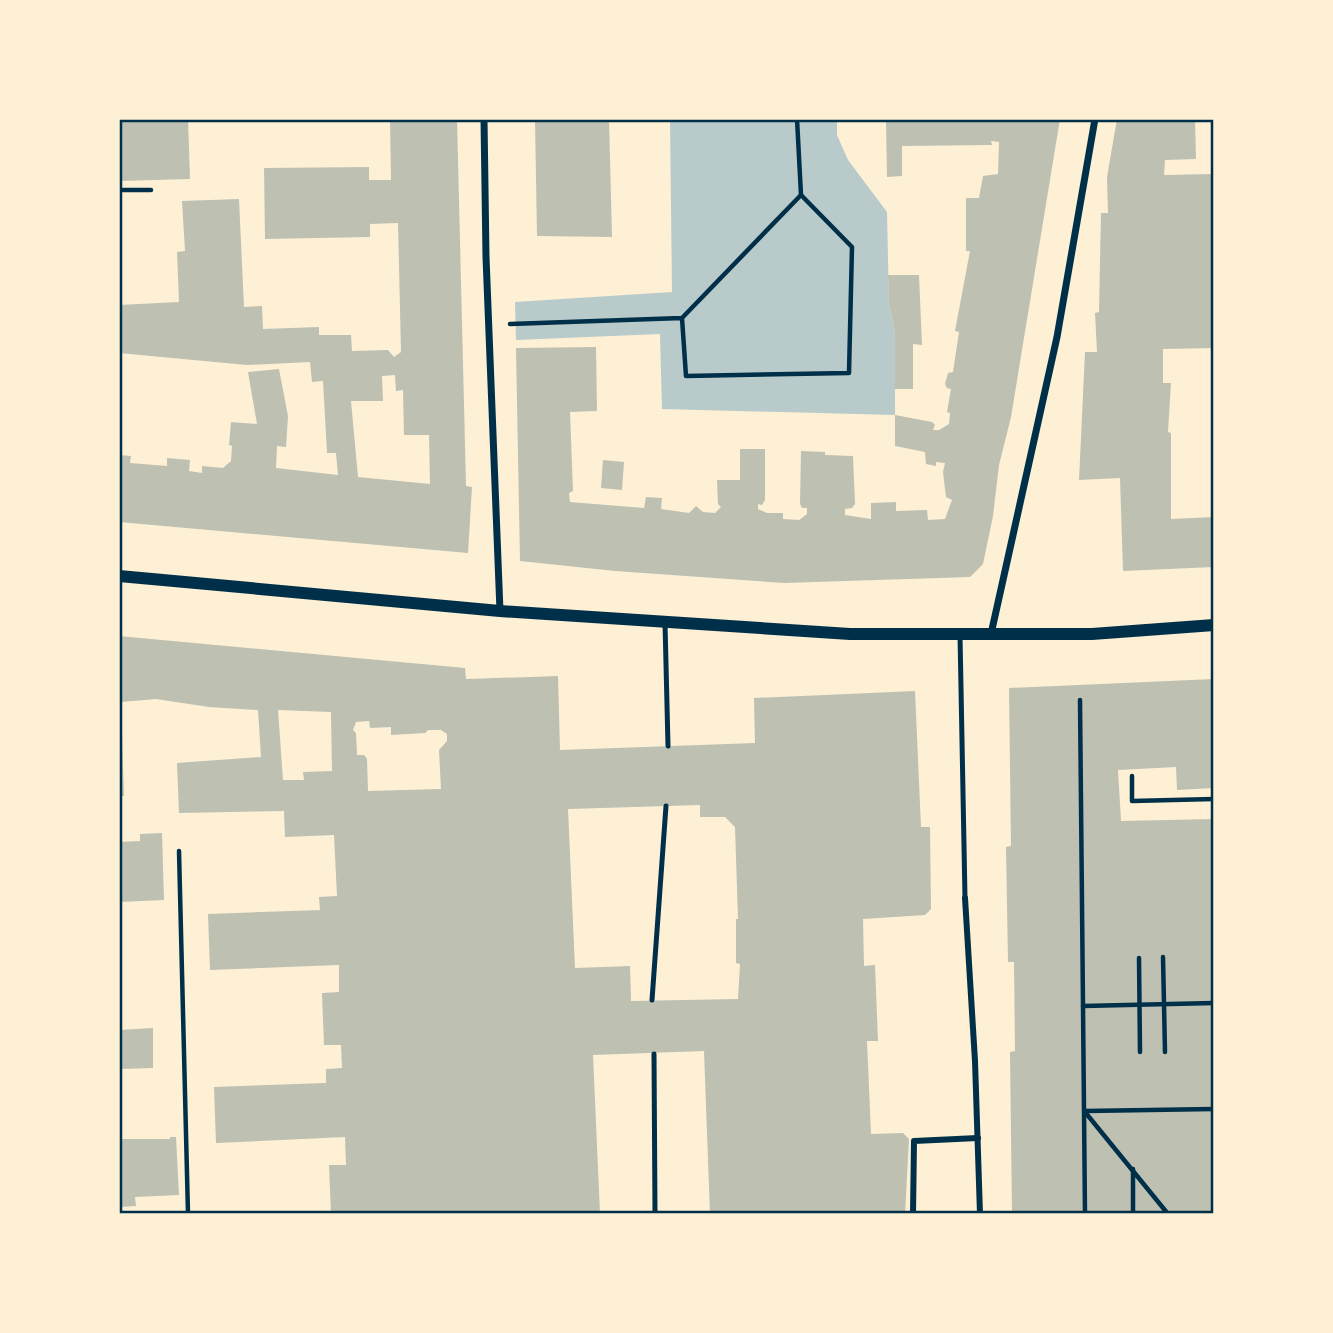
<svg xmlns="http://www.w3.org/2000/svg" width="1333" height="1333" font-family="'Fira Sans Condensed',sans-serif">
<rect width="100%" height="100%" fill="#fdf0d5"/>
<polygon fill="#b9caca" points="670,119 837,119 837,135 848,160 887,212 889,304 895,332 895,415 662,409 660,334 516,340 515,302 672,292"/>
<g fill="#bec0b2" fill-rule="evenodd">
<polygon points="119,119 188,119 190,179 119,181"/>
<path d="M 390,119 L 457,119 L 466,486 L 472,487 L 468,553 L 119,522 L 119,455 L 131,456 L 130,463 L 167,466 L 167,458 L 190,460 L 189,471 L 202,473 L 202,466 L 223,468 L 231,461 L 232,446 L 229,445 L 231,422 L 257,424 L 248,372 L 279,369 L 288,416 L 286,447 L 277,446 L 276,468 L 338,475 L 336,453 L 327,453 L 323,381 L 312,382 L 310,362 L 247,365 L 119,353 L 119,305 L 179,302 L 177,252 L 185,251 L 182,201 L 239,199 L 244,307 L 262,306 L 263,329 L 319,327 L 319,335 L 351,335 L 352,351 L 388,350 L 394,357 L 401,352 L 398,223 L 370,224 L 370,237 L 265,239 L 264,168 L 369,167 L 369,180 L 391,180 ZM 395,375 L 396,391 L 403,390 L 404,435 L 429,435 L 430,484 L 358,477 L 351,401 L 383,401 L 382,376 Z"/>
<polygon points="535,119 609,119 612,237 537,236"/>
<polygon points="980,119 1060,119 1011,417 999,465 993,516 983,564 970,577 784,583 615,571 520,561 516,348 596,347 597,411 570,412 573,491 569,493 570,502 644,508 646,497 662,498 661,509 689,513 696,506 703,512 715,513 721,507 718,504 717,480 740,480 740,449 765,449 765,500 762,505 758,504 758,509 767,513 783,513 783,519 799,520 807,514 807,508 802,508 800,504 801,451 825,452 825,455 853,456 855,504 852,508 845,509 845,515 871,519 871,503 896,502 896,511 927,510 928,520 945,519 952,500 946,497 943,472 945,463 936,462 936,466 926,464 925,452 895,446 895,415 932,422 935,425 933,430 939,430 949,424 950,413 947,412 951,389 947,388 945,384 948,373 953,372 959,332 955,331 970,251 966,251 966,198 979,198 983,176 998,174 999,142 991,141 992,145 902,146 902,176 887,177 886,122"/>
<polygon points="1117,119 1195,119 1196,159 1165,160 1164,175 1214,174 1214,348 1163,349 1163,383 1171,383 1168,432 1171,433 1171,519 1214,517 1214,567 1123,571 1120,478 1079,480 1085,352 1097,352 1095,313 1099,312 1101,213 1108,213 1107,177"/>
<polygon points="888,275 919,275 922,345 913,344 913,389 895,389 895,332 889,304"/>
<polygon points="603,460 624,462 622,490 601,488"/>
<path d="M 119,636 L 465,668 L 466,679 L 558,676 L 560,750 L 755,743 L 754,698 L 915,691 L 921,827 L 930,827 L 931,909 L 925,915 L 863,919 L 864,966 L 875,965 L 878,1041 L 867,1041 L 871,1134 L 903,1133 L 909,1139 L 905,1214 L 710,1214 L 704,1051 L 593,1055 L 600,1214 L 331,1214 L 329,1165 L 346,1165 L 345,1137 L 216,1143 L 214,1087 L 326,1083 L 326,1069 L 342,1068 L 341,1045 L 324,1045 L 322,993 L 339,992 L 339,965 L 210,970 L 208,914 L 320,910 L 319,897 L 337,896 L 334,835 L 285,837 L 284,811 L 179,813 L 177,763 L 261,757 L 258,710 L 209,707 L 156,699 L 121,702 L 124,796 L 119,796 ZM 278,710 L 331,712 L 332,771 L 303,772 L 304,780 L 283,780 ZM 369,721 L 370,728 L 391,727 L 391,735 L 425,733 L 428,730 L 441,730 L 447,734 L 447,741 L 439,750 L 441,789 L 368,791 L 367,759 L 364,755 L 357,755 L 356,733 L 353,730 L 356,722 ZM 700,805 L 700,817 L 725,817 L 735,827 L 738,919 L 736,919 L 736,963 L 740,964 L 738,999 L 631,1001 L 630,966 L 575,968 L 568,809 Z"/>
<polygon points="1214,679 1214,788 1177,790 1176,767 1118,770 1121,821 1214,819 1214,1214 1012,1214 1010,1052 1015,1051 1014,962 1008,962 1006,847 1011,846 1009,688"/>
<polygon points="162,833 164,900 119,902 119,842 140,841 140,834"/>
<polygon points="153,1028 153,1068 119,1069 119,1030"/>
<polygon points="170,1137 176,1137 179,1195 135,1197 136,1206 119,1207 119,1139 170,1139"/>
</g>
<g fill="none" stroke-linecap="round" stroke-linejoin="round">
<g stroke="#003049" stroke-width="4.5">
<polyline points="797,119 801,195"/>
<polyline points="119,190 151,190"/>
<polyline points="510,324 682,318 801,195 852,247 849,373 686,376 682,318"/>
<polyline points="1080,700 1083,1006 1214,1003"/>
<polyline points="1132,776 1132,801 1214,799"/>
<polyline points="179,851 188,1214"/>
<polyline points="1163,957 1165,1052"/>
<polyline points="1139,958 1140,1052"/>
<polyline points="1083,1006 1085,1214"/>
<polyline points="1085,1111 1214,1109"/>
<polyline points="1085,1112 1168,1214"/>
<polyline points="1133,1214 1133,1169"/>
</g>
<g stroke="#003049" stroke-width="5">
<polyline points="665,623 668,746"/>
<polyline points="960,635 965,898"/>
<polyline points="652,1000 666,806"/>
<polyline points="654,1054 655,1214"/>
</g>
<g stroke="#003049" stroke-width="6">
<polyline points="965,898 975,1061 980,1214"/>
<polyline points="913,1214 914,1141 978,1138"/>
</g>
<g stroke="#003049" stroke-width="7">
<polyline points="484,119 486,257 500,611"/>
<polyline points="991,634 1057,337 1095,119"/>
</g>
<polyline stroke="#003049" stroke-width="12" points="119,576 500,611 850,634 1092,634 1214,625"/>
</g>
<rect width="1333" height="1333" fill="none" stroke="#fdf0d5" stroke-width="242"/>
<rect x="121" y="121" width="1091" height="1091" fill="none" stroke="#003049" stroke-width="2.5"/>
</svg>
